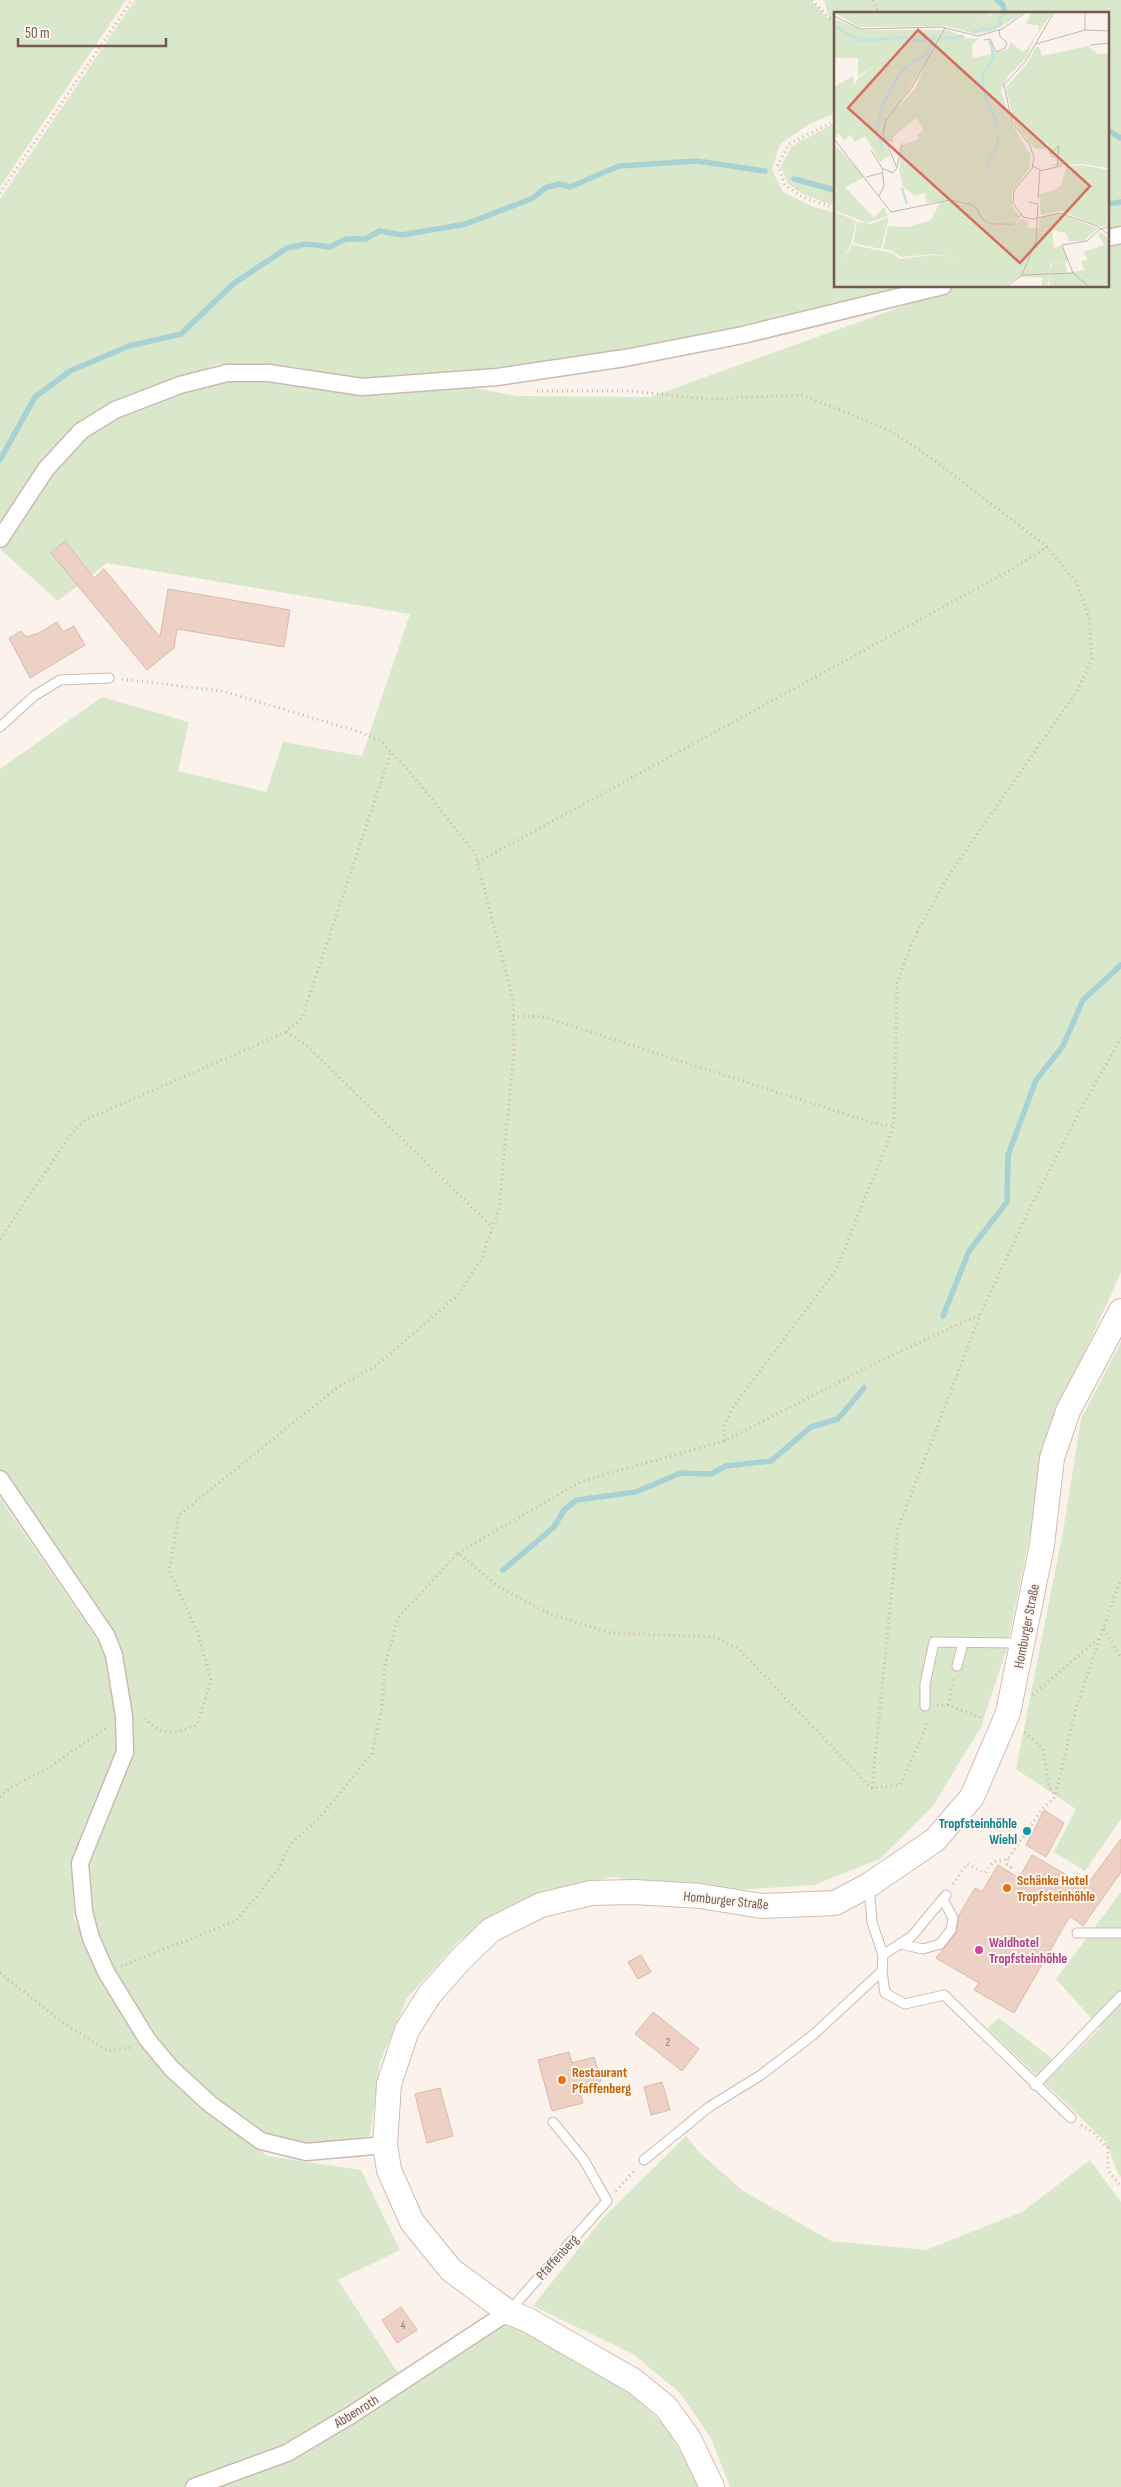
<svg xmlns="http://www.w3.org/2000/svg" width="1121" height="2487" font-family="'Sofia Sans Condensed',sans-serif">
<rect width="100%" height="100%" fill="#fbf3eb"/>
<g fill="#d9e7ca">
<polygon points="0,0 126,0 0,187"/>
<polygon points="135,0 810,0 830,20 824,0 1121,0 1121,1272 1062,1403 1046,1459 1006,1651 981,1727 933,1806 880,1859 814,1885 734,1890 611,1877 517,1903 459,1941 407,1998 380,2062 370,2136 311,2146 261,2135 217,2102 172,2064 113,1979 89,1913 85,1863 133,1753 127,1683 112,1627 0,1469 0,769 102,697 189,722 178,771 266,792 283,742 362,756 410,614 107,563 58,601 1,550 42,487 69,451 98,426 144,406 234,375 373,393 458,385 517,396 650,397 934,295 926,286 1107,286 1107,14 835,14 835,113 808,125 780,144 772,170 783,192 814,207 835,213 835,286 925,286 622,354 492,372 362,383 298,367 218,364 124,401 81,426 40,465 0,526 0,199"/>
<polygon points="835,123 835,206 803,194 788,184 781,166 792,146"/>
<polygon points="1121,1342 1121,1819 1085,1871 1054,1852 1076,1809 1016,1769 1064,1526 1081,1419"/>
<polygon points="0,1498 107,1654 117,1710 120,1751 73,1861 74,1918 104,1981 165,2072 267,2156 361,2170 400,2250 338,2280 407,2387 506,2322 621,2382 665,2426 703,2487 0,2487"/>
<path d="M 1121,1892 L 1121,2177 C 1112,2167 1115,2155 1105,2145 L 1107,2143 L 987,2028 L 999,2018 L 1062,2066 L 1100,2028 L 1056,1979 Z"/>
<polygon points="686,2136 699,2152 743,2191 831,2241 926,2250 1022,2212 1090,2160 1121,2202 1121,2487 730,2487 711,2438 680,2393 633,2354 533,2306 603,2218"/>
</g>
<g fill="none" stroke-linecap="round" stroke-linejoin="round">
<g stroke="#a8d1d3" stroke-width="5.5">
<polyline points="997,0 1002,4 1006,14"/>
<polyline points="1107,130 1121,138"/>
<polyline points="794,179 835,190"/>
<polyline points="1107,204 1121,202"/>
<polyline points="0,460 35,397 70,371 129,346 181,334 233,284 287,248 306,244 330,247 346,239 365,239 380,231 402,235 466,224 533,198 545,188 559,184 570,187 619,166 697,161 765,171"/>
<polyline points="943,1316 969,1251 1007,1202 1008,1155 1036,1080 1063,1046 1083,1000 1121,965"/>
<polyline points="503,1570 554,1527 564,1510 577,1500 636,1492 681,1473 711,1474 726,1466 771,1461 811,1427 838,1419 864,1388"/>
</g>
</g>
<g fill="#edd1c5" stroke="#deb7a7">
<polygon points="65,541 94,578 104,569 160,637 168,589 290,610 284,647 177,629 174,648 147,670 51,553"/>
<polygon points="57,622 63,632 74,626 85,645 30,678 9,638 21,631 26,637 39,633"/>
<polygon points="1044,1810 1064,1823 1046,1857 1026,1845"/>
<polygon points="1121,1839 1121,1872 1083,1926 1070,1916 1014,2013 974,1990 979,1983 936,1958 956,1933 959,1915 975,1888 982,1892 998,1865 1019,1878 1032,1855 1086,1886"/>
<polygon points="641,1955 651,1972 638,1979 628,1962"/>
<polygon points="653,2012 699,2049 682,2071 635,2034"/>
<polygon points="569,2052 572,2063 594,2057 601,2081 578,2087 583,2103 552,2111 538,2060"/>
<polygon points="662,2082 670,2110 651,2115 644,2087"/>
<polygon points="440,2088 453,2136 427,2143 415,2094"/>
<polygon points="401,2307 417,2330 397,2343 382,2320"/>
</g>
<g fill="none" stroke-linecap="round" stroke-linejoin="round">
<defs>
<g id="lane">
<polyline points="0,727 34,696 60,680 109,678"/>
<polyline points="957,1666 963,1643"/>
<polyline points="925,1706 925,1684 934,1642 1020,1643"/>
<polyline points="869,1886 872,1922 883,1955 882,1971 885,1993 905,2004 944,1995 1071,2118"/>
<polyline points="1077,1933 1121,1933"/>
<polyline points="900,1944 923,1949 940,1944 951,1930 953,1918 943,1899"/>
<polyline points="883,1955 912,1936 946,1895"/>
<polyline points="1035,2085 1121,1996"/>
<polyline points="644,2160 709,2107 761,2075 813,2035 882,1971"/>
<polyline points="510,2310 607,2201 584,2160 553,2122"/>
</g>
<g id="street">
<polyline points="1107,238 1121,235"/>
<polyline points="0,539 46,469 81,431 115,410 180,385 227,373 269,373 362,387 497,377 625,358 743,335 943,286"/>
<polyline points="0,1479 106,1635 114,1655 124,1716 125,1752 80,1863 84,1912 91,1938 106,1972 147,2039 171,2068 210,2104 261,2141 306,2152 385,2145"/>
<polyline points="194,2487 287,2453 351,2415 508,2312"/>
</g>
<polyline id="secondary" points="712,2487 689,2439 666,2407 634,2381 528,2320 508,2312 451,2270 412,2222 389,2170 385,2145 389,2084 407,2030 430,1994 461,1959 491,1930 541,1905 591,1893 634,1892 700,1896 762,1906 835,1903 869,1885 935,1840 972,1797 1008,1713 1042,1545 1052,1458 1068,1411 1121,1311"/>
</defs>
<use href="#lane" stroke="#ccbab1" stroke-width="11"/>
<use href="#street" stroke="#ccbab1" stroke-width="19"/>
<use href="#secondary" stroke="#d0bcb2" stroke-width="26"/>
<g stroke="#d2b4a8" stroke-width="3" stroke-dasharray="1 4" stroke-linecap="butt">
<polyline points="812,0 835,24"/>
<polyline points="873,0 879,14"/>
<polyline points="835,121 789,144 778,165 785,185 802,197 835,208"/>
<polyline points="0,193 132,0"/>
<polyline points="537,391 630,391 708,399 802,395 889,430 934,460 1047,547 1076,582 1089,618 1092,659 1077,691 948,876 913,940 897,983 894,1126 836,1270 732,1408 724,1427 724,1441"/>
<path d="M 122,679 L 222,691 L 357,731 L 381,741 L 415,778 L 475,853 L 513,1000 L 514,1050 L 499,1209 L 480,1262 L 458,1295 L 377,1365 L 335,1389 L 179,1515 L 169,1570 L 199,1636 L 211,1681 L 197,1725 C 175,1734 158,1737 143,1715"/>
<polyline points="478,862 1014,568 1047,547"/>
<polyline points="513,1016 544,1017 873,1123 894,1126"/>
<polyline points="286,1032 307,1046 492,1227"/>
<polyline points="0,1239 71,1134 85,1120 286,1032 302,1018 391,752"/>
<polyline points="458,1553 582,1481 724,1441 886,1358 979,1315"/>
<polyline points="1104,1629 1121,1658"/>
<polyline points="1033,1695 1099,1638"/>
<polyline points="937,1705 948,1705 982,1718"/>
<polyline points="948,1705 954,1679"/>
<polyline points="1025,1732 1043,1749 1049,1786 1055,1796"/>
<polyline points="872,1788 898,1529 980,1315 1030,1208 1083,1105 1121,1038"/>
<polyline points="0,1797 11,1787 50,1767 107,1727"/>
<polyline points="1008,1859 1007,1864 1011,1867 1008,1871"/>
<polyline points="953,1884 967,1864 985,1873 993,1862 1008,1859 1043,1808 1055,1797 1077,1705 1121,1578"/>
<polyline points="121,1966 236,1921 278,1870 290,1845 321,1816 372,1754 382,1707 385,1665 398,1618 458,1553 499,1587 550,1614 611,1633 715,1637 739,1649 871,1788 900,1785 926,1727 926,1720"/>
<polyline points="0,1973 65,2024 108,2051 134,2047"/>
<polyline points="1081,2125 1093,2132 1108,2148 1108,2170 1121,2187"/>
<polyline points="616,2191 635,2170"/>
</g>
<use href="#lane" stroke="#fff" stroke-width="9"/>
<use href="#street" stroke="#fff" stroke-width="16"/>
<use href="#secondary" stroke="#fff" stroke-width="24"/>
</g>
<circle fill="#0f9aa8" stroke="#fdf7f1" stroke-width="2" cx="1027" cy="1831" r="5"/>
<g fill="#e8710a" stroke="#fdf7f1" stroke-width="2">
<circle cx="1007" cy="1888" r="5"/>
<circle cx="562" cy="2080" r="5"/>
</g>
<circle fill="#d1479c" stroke="#fdf7f1" stroke-width="2" cx="979" cy="1950" r="5"/>
<g text-anchor="middle" stroke-width="4" stroke-linejoin="round" paint-order="stroke">
<g font-size="11" fill="#92776d">
<text x="668" y="2046">2</text>
<text x="403" y="2329">4</text>
</g>
<g font-size="14" fill="#735950" stroke="#fdf7f1">
<text transform="translate(1026 1626) rotate(-79)" y="5">Homburger Straße</text>
<text transform="translate(726 1900) rotate(6)" y="5">Homburger Straße</text>
<text transform="translate(557 2257) rotate(-48)" y="5">Pfaffenberg</text>
<text transform="translate(356 2411) rotate(-32)" y="5">Abbenroth</text>
</g>
<g font-size="14" font-weight="bold" fill="#0d838f" stroke="#fdf7f1" text-anchor="end">
<text x="1017" y="1828">Tropfsteinhöhle<tspan x="1017" dy="16">Wiehl</tspan></text>
</g>
<g font-size="14" font-weight="bold" fill="#c56008" stroke="#fdf7f1" text-anchor="start">
<text x="1017" y="1885">Schänke Hotel<tspan x="1017" dy="16">Tropfsteinhöhle</tspan></text>
<text x="572" y="2077">Restaurant<tspan x="572" dy="16">Pfaffenberg</tspan></text>
</g>
<g font-size="14" font-weight="bold" fill="#b23c85" stroke="#fdf7f1" text-anchor="start">
<text x="989" y="1947">Waldhotel<tspan x="989" dy="16">Tropfsteinhöhle</tspan></text>
</g>
</g>
<g transform="translate(834 12)">
<rect width="275" height="275" fill="#fbf3eb"/>
<path d="M 0,0 L 161,0 L 145,8 L 164,0 L 191,0 L 159,19 L 142,22 L 111,14 L 25,15 ZM 198,0 L 219,0 L 201,25 L 192,46 L 174,64 L 167,79 L 177,110 L 197,144 L 195,157 L 178,179 L 178,193 L 185,204 L 178,211 L 158,212 L 148,207 L 134,190 L 116,188 L 93,191 L 90,181 L 81,184 L 69,175 L 65,158 L 68,133 L 85,127 L 83,123 L 89,118 L 82,106 L 60,124 L 59,130 L 52,130 L 49,120 L 54,103 L 64,95 L 82,76 L 92,50 L 63,95 L 53,104 L 49,122 L 56,143 L 46,150 L 31,124 L 21,130 L 16,123 L 10,128 L 5,122 L 0,127 L 0,75 L 19,64 L 20,74 L 24,66 L 44,52 L 24,64 L 24,46 L 0,46 L 0,7 L 30,18 L 113,18 L 132,26 L 144,27 L 138,33 L 139,46 L 157,42 L 157,31 L 161,41 L 174,37 L 177,30 L 188,40 L 192,38 L 205,18 L 204,13 L 192,12 ZM 254,34 L 264,42 L 275,42 L 275,156 L 247,152 L 216,154 L 223,151 L 223,146 L 217,146 L 214,131 L 210,132 L 211,138 L 200,136 L 180,110 L 172,75 L 192,53 L 202,35 L 205,35 L 208,44 ZM 0,132 L 31,165 L 11,175 L 40,206 L 50,195 L 54,204 L 33,211 L 0,198 L 0,180 L 4,178 L 0,179 ZM 247,153 L 275,158 L 273,213 L 267,215 L 227,199 L 207,203 L 205,182 L 221,178 L 228,172 L 232,155 ZM 116,189 L 135,192 L 143,197 L 147,207 L 158,213 L 180,212 L 187,207 L 195,209 L 193,215 L 204,217 L 206,206 L 223,201 L 264,216 L 250,229 L 235,229 L 232,221 L 218,218 L 220,236 L 228,233 L 234,249 L 216,251 L 217,259 L 218,251 L 231,250 L 233,261 L 250,258 L 247,249 L 253,248 L 250,240 L 270,233 L 264,222 L 267,220 L 275,227 L 275,275 L 215,275 L 216,262 L 213,275 L 208,275 L 208,265 L 185,265 L 169,275 L 0,275 L 0,199 L 22,209 L 17,232 L 7,250 L 18,233 L 59,241 L 65,247 L 99,243 L 124,245 L 100,242 L 67,245 L 59,239 L 49,237 L 54,214 L 74,215 L 97,208 L 106,190 ZM 55,205 L 47,237 L 19,231 L 23,210 L 37,212 Z" fill="#d9e7ca"/>
<path fill="none" stroke="#c1e1e3" stroke-width="2.5" d="M 0,14 L 26,29 L 72,25 L 83,29 L 103,25M 138,20 L 166,14 L 167,5 L 173,0M 107,27 L 130,24M 76,52 L 93,42 L 99,26M 152,58 L 160,44 L 155,28M 150,59 L 148,66 L 151,83 L 164,113M 49,139 L 43,119 L 49,92 L 64,64 L 73,54M 154,159 L 154,150 L 163,134 L 164,123M 68,176 L 73,192"/>
<path fill="none" stroke="#c5b5ad" stroke-width="1" d="M 220,0 L 191,50 L 170,73 L 178,110 L 196,133 L 200,146 L 198,157 L 180,178 L 179,191 L 189,205 L 199,207 L 226,201 L 263,214 L 275,223M 0,4 L 27,17 L 107,15 L 144,24 L 168,17 L 192,0M 251,18 L 251,0M 150,28 L 156,27 L 162,40 L 171,36 L 173,31 L 166,24 L 165,18M 202,32 L 251,18 L 275,19M 257,33 L 275,31M 0,127 L 57,200 L 116,188 L 136,192 L 143,197 L 148,207 L 157,212 L 179,212 L 187,203M 37,138 L 48,156M 215,142 L 225,134 L 223,154M 199,154 L 206,158 L 204,186M 63,155 L 68,131M 206,159 L 227,154M 32,165 L 48,161M 45,184 L 50,174 L 48,156 L 59,161 L 63,156 L 49,122 L 52,108 L 78,75 L 111,16M 239,261 L 228,233 L 253,229 L 265,218 L 275,214M 188,263 L 239,261 L 255,275M 172,275 L 188,263 L 202,229 L 204,192 L 195,190"/>
<path fill="#d76d5e" fill-opacity="0.15" stroke="#d76d5e" stroke-width="2.5" d="M 84,18 L 256,174 L 186,251 L 14,96 Z"/>
<rect width="275" height="275" fill="none" stroke="#735950" stroke-width="2.5"/>
</g>
<path d="M18 38v8h148v-8" fill="none" stroke="#735950" stroke-width="2.5"/>
<text x="25" y="38" font-size="15" fill="#735950" stroke="#fdf7f1" stroke-width="4" paint-order="stroke">50 m</text>
</svg>
